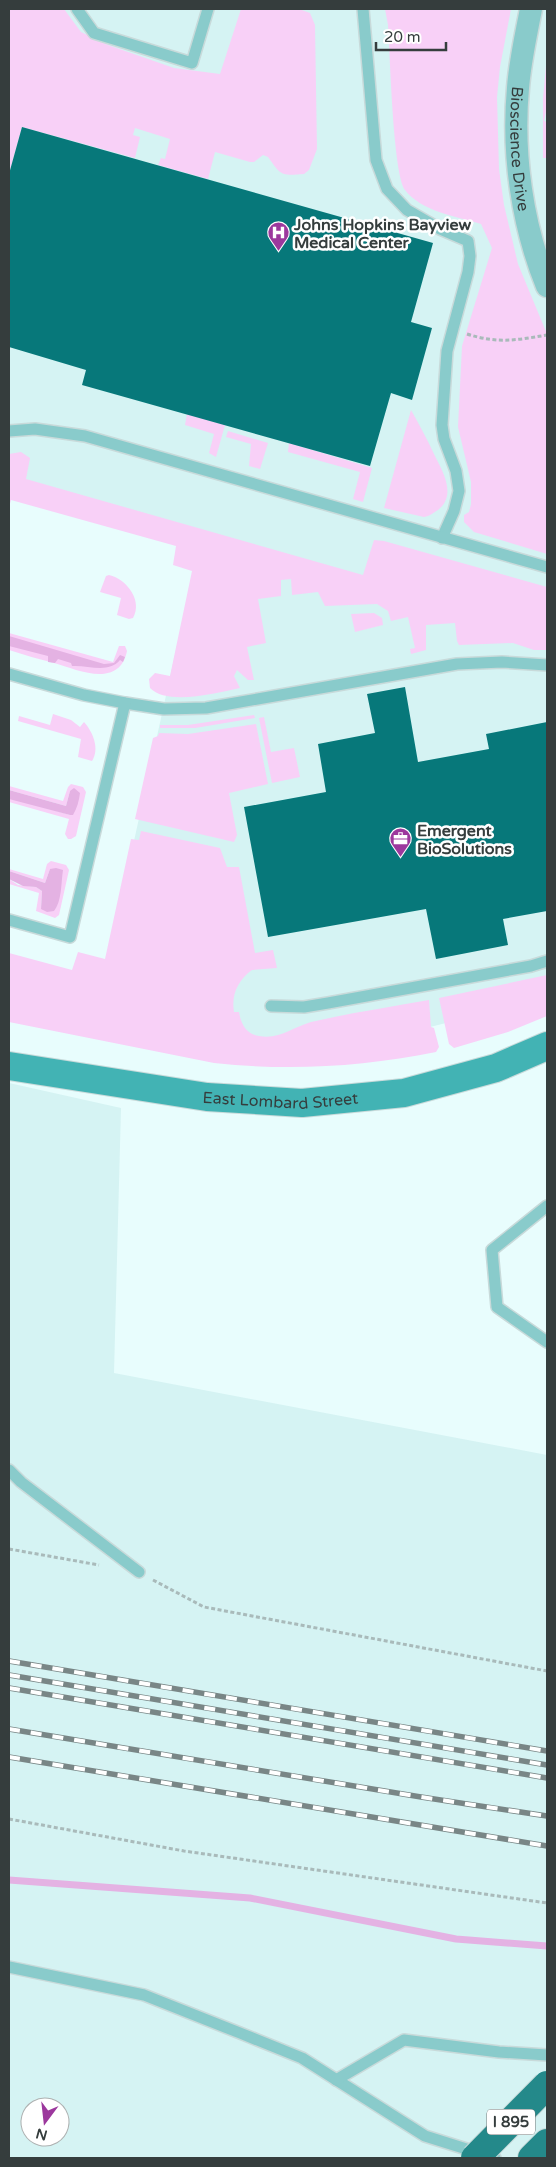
<svg xmlns="http://www.w3.org/2000/svg" width="556" height="2167" font-family="'Varela Round',sans-serif">
<rect width="100%" height="100%" fill="#e8fdfd"/>
<g fill="#d5f3f3" fill-rule="evenodd">
<polygon points="9,9 547,9 547,989 482,1014 406,1033 241,1040 132,850 198,550 9,495"/>
<path d="M 9,1083 L 121,1108 L 114,1373 L 547,1455 L 547,2158 L 9,2158 ZM 30,2107 L 60,2107 L 60,2137 L 30,2137 Z"/>
</g>
<g fill="#f8d0f7">
<path d="M 9,9 L 64,9 L 81,32 L 108,45 L 174,68 L 220,74 L 241,9 L 299,9 L 310,13 L 315,25 L 317,149 L 309,170 L 304,174 C 280,176 281,175 268,157 L 263,155 L 254,162 L 250,162 L 215,152 L 208,179 L 158,165 L 161,158 L 165,159 L 170,139 L 135,128 L 133,135 L 140,137 L 135,158 L 22,127 L 9,174 Z"/>
<path d="M 385,9 L 511,9 L 500,67 L 497,97 L 499,169 L 504,205 L 518,264 L 547,334 L 547,554 L 474,532 L 464,522 L 464,515 L 469,512 L 471,504 L 471,482 L 458,427 L 462,346 L 492,248 L 481,224 C 456,216 422,212 405,190 C 393,174 390,53 388,25 Z"/>
<polygon points="547,55 547,107 544,121 547,122 547,158 543,158 543,98"/>
<path d="M 411,410 C 419,424 427,439 434,454 C 443,472 457,495 438,510 C 433,513 430,516 424,517 L 384,508 Z"/>
<polygon points="187,414 225,425 216,457 209,453 214,434 185,425"/>
<polygon points="228,431 268,443 260,469 249,466 251,444 226,437"/>
<polygon points="289,443 372,468 363,502 353,499 360,472 288,452"/>
<path d="M 21,452 L 30,458 L 26,479 L 363,575 L 374,540 L 384,541 L 547,587 L 547,650 L 534,650 L 513,643 L 459,645 L 457,641 L 455,623 L 426,625 L 426,650 L 411,654 L 410,649 L 415,648 L 408,617 L 391,621 L 388,611 L 377,604 L 325,606 L 318,592 L 292,595 L 291,579 L 281,580 L 281,596 L 258,599 L 266,643 L 247,647 L 254,680 L 248,680 L 237,670 L 234,676 L 240,688 C 217,693 167,706 150,688 L 149,679 L 155,673 L 170,676 L 192,571 L 173,565 L 176,546 L 11,500 L 9,507 L 9,454 Z"/>
<path d="M 109,575 C 127,579 143,601 133,618 L 129,619 L 117,615 L 121,598 L 100,592 L 106,576 Z"/>
<polygon points="374,613 382,618 383,625 355,632 351,614"/>
<path d="M 9,633 L 113,662 L 119,646 L 125,646 L 127,651 C 119,689 78,670 54,663 C 39,659 24,655 9,650 Z"/>
<path d="M 53,714 L 71,720 L 80,727 L 84,722 C 93,732 100,749 92,761 L 78,757 L 81,739 L 18,721 L 19,716 L 50,725 Z"/>
<polygon points="254,715 255,718 195,728 160,728 160,725 188,725"/>
<polygon points="264,717 271,752 294,748 300,777 272,783 259,718"/>
<polygon points="256,724 268,784 229,793 237,835 234,842 135,819 153,738 158,736 159,733 188,734"/>
<polygon points="71,784 83,787 86,792 76,836 71,839 68,839 65,834 69,819 9,802 9,799 16,799 70,815 70,791 66,806 9,790 9,786 63,801 68,787"/>
<path d="M 141,831 L 220,848 L 227,867 L 239,867 L 255,953 L 273,950 L 277,968 L 252,970 C 238,980 231,995 234,1012 L 239,1012 C 241,1024 246,1034 259,1036 C 279,1040 293,1027 311,1022 C 350,1013 390,1007 429,1000 L 431,1027 L 434,1028 L 439,1047 L 436,1052 C 362,1067 289,1071 214,1063 L 9,1022 L 9,953 L 72,970 L 78,952 L 105,959 L 131,839 L 139,840 Z"/>
<polygon points="51,861 66,865 69,870 59,915 55,918 36,911 39,893 9,884 9,879 18,885 36,887 42,891 41,909 56,908 62,877 50,869 45,883 9,871 9,869 43,879 47,864"/>
<polygon points="547,975 547,1016 508,1032 454,1048 449,1044 439,998"/>
</g>
<g fill="#e4b2e3">
<path d="M 9,636 L 104,664 L 114,663 L 120,655 L 125,657 L 123,662 L 120,660 C 108,674 89,665 72,666 L 71,663 L 58,659 L 55,663 L 48,662 L 48,656 L 9,646 Z"/>
<path d="M 74,788 L 80,793 C 79,801 77,808 73,815 L 70,815 L 9,799 L 9,790 L 66,806 L 70,791 Z"/>
<path d="M 56,868 L 63,870 C 61,883 62,901 54,911 L 47,912 L 41,909 L 42,891 L 36,887 L 23,886 L 9,879 L 9,871 L 45,883 L 50,869 Z"/>
</g>
<g fill="none" stroke-linecap="round" stroke-linejoin="round">
<polyline stroke="#e4b2e3" stroke-width="7" points="9,1880 250,1898 456,1939 547,1946"/>
</g>
<g fill="#07787a">
<polygon points="22,127 433,243 411,322 432,328 412,400 391,393 370,466 82,385 86,370 9,347 9,174"/>
<polygon points="405,687 418,762 489,749 486,734 547,722 547,911 503,919 508,945 436,959 426,909 268,937 244,807 326,792 318,744 375,733 367,694"/>
</g>
<g fill="none" stroke-linecap="round" stroke-linejoin="round">
<defs>
<g id="lane">
<polyline points="77,9 94,33 192,63 208,9"/>
<polyline points="363,9 376,160 387,189 407,210 440,229 468,241 470,256 468,272 447,351 442,425 444,439 456,471 459,491 454,511 442,538"/>
<polyline points="9,431 35,429 85,436 547,567"/>
<polyline points="9,674 84,695 125,703 164,709 206,708 457,664 502,662 547,665"/>
<polyline points="9,920 70,937 125,703"/>
<polyline points="271,1006 304,1007 328,1003 531,966 547,961"/>
<polyline points="547,1206 492,1250 497,1307 547,1342"/>
<polyline points="9,1470 21,1482 139,1572"/>
<polyline points="9,1967 144,1995 240,2033 302,2058 425,2136 495,2158"/>
<polyline points="336,2080 404,2040 499,2052 547,2055"/>
</g>
<g id="street">
<path id="s1" d="M 531,9 C 526,35 520,61 518,88 C 512,153 522,225 547,286"/>
</g>
<g id="secondary">
<path id="s2" d="M 9,1066 L 207,1097 L 302,1103 L 404,1093 L 496,1068 L 547,1046"/>
</g>
<polyline id="highway" points="532,2158 547,2143"/>
</defs>
<use href="#lane" stroke="#c8dada" stroke-width="14"/>
<use href="#street" stroke="#c8dada" stroke-width="25"/>
<use href="#secondary" stroke="#c8dada" stroke-width="30"/>
<use href="#highway" stroke="#c8dada" stroke-width="30"/>
<g stroke="#a9baba" stroke-width="3" stroke-dasharray="4 2.5" stroke-linecap="butt">
<path d="M 467,334 C 498,344 517,340 547,335"/>
<polyline points="9,1549 99,1565"/>
<polyline points="153,1580 204,1607 547,1671"/>
<polyline points="9,1819 184,1851 547,1903"/>
</g>
<use href="#lane" stroke="#89cbcb" stroke-width="11"/>
<use href="#street" stroke="#89cbcb" stroke-width="22"/>
<use href="#secondary" stroke="#42b3b4" stroke-width="28"/>
<use href="#highway" stroke="#24898a" stroke-width="28"/>
<defs>
<g id="rail">
<polyline points="9,1661 547,1751"/>
<polyline points="9,1675 547,1765"/>
<polyline points="9,1688 547,1778"/>
<polyline points="9,1729 421,1797 547,1816"/>
<polyline points="9,1757 547,1846"/>
</g>
</defs>
<use href="#rail" stroke="#798686" stroke-width="5.5"/>
<use href="#rail" stroke="#fff" stroke-width="4" stroke-dasharray="11" stroke-linecap="butt"/>
<defs>
<polyline id="highway-bridge" points="475,2158 547,2085"/>
</defs>
<use href="#highway-bridge" stroke="#c8dada" stroke-width="30" stroke-linecap="butt"/>
<use href="#highway-bridge" stroke="#24898a" stroke-width="28"/>
</g>
<defs>
<symbol id="hospital-pin" viewBox="-11 -11 22 30"><path d="M0 17L-7.5 6A9.5 9.5 0 1 1 7.5 6Z" fill="#9c389d" stroke="#fff"/><path d="M-5-5h3v3.5h4V-5h3V5h-3V1.5h-4V5h-3Z" fill="#fff"/></symbol>
<symbol id="office-pin" viewBox="-11 -11 22 30"><path d="M0 17L-7.5 6A9.5 9.5 0 1 1 7.5 6Z" fill="#9c389d" stroke="#fff"/><path d="M-6-3h4V-5.5h4V-3h4V5H-6ZM-1-4.5V-3h2v-1.5ZM-6 0V1H6V0Z" fill="#fff"/></symbol>
</defs>
<g fill-rule="evenodd">
<use href="#hospital-pin" x="266" y="220" width="25" height="34"/>
<use href="#office-pin" x="388" y="826" width="25" height="34"/>
</g>
<g text-anchor="middle" stroke-width="5" stroke-linejoin="round" paint-order="stroke">
<rect fill="#fff" stroke="#727777" stroke-width="1" x="487" y="2109.5" width="48" height="25" rx="4"/>
<g font-size="15" font-weight="bold" fill="#353d3d">
<text x="511" y="2127">I 895</text>
</g>
<g font-size="16" fill="#353d3d" stroke="#fff">
<text dy="6" stroke="none"><textPath href="#s1" startOffset="141">Bioscience Drive</textPath></text>
<text dy="6" stroke="none"><textPath href="#s2" startOffset="274">East Lombard Street</textPath></text>
</g>
<g font-size="16" font-weight="bold" fill="#353d3d" stroke="#fff" text-anchor="start">
<text x="294" y="230">Johns Hopkins Bayview<tspan x="294" dy="18">Medical Center</tspan></text>
<text x="417" y="836">Emergent<tspan x="417" dy="18">BioSolutions</tspan></text>
</g>
</g>
<rect width="556" height="2167" fill="none" stroke="#353d3d" stroke-width="20"/>
<g transform="translate(45 2122) rotate(195)"><circle r="24" fill="#ffffff" stroke="#aeb1b1"/>
<path d="M0-4L9 19L0 12L-9 19Z" fill="#9c389d"/>
<text y="-8" font-size="14" font-weight="bold" text-anchor="middle" fill="#353d3d">N</text>
</g>
<path d="M376 42v8h70v-8" fill="none" stroke="#353d3d" stroke-width="2.5"/>
<text x="384" y="42" font-size="15" fill="#353d3d" stroke="#ffffff" stroke-width="4" paint-order="stroke">20 m</text>
</svg>
